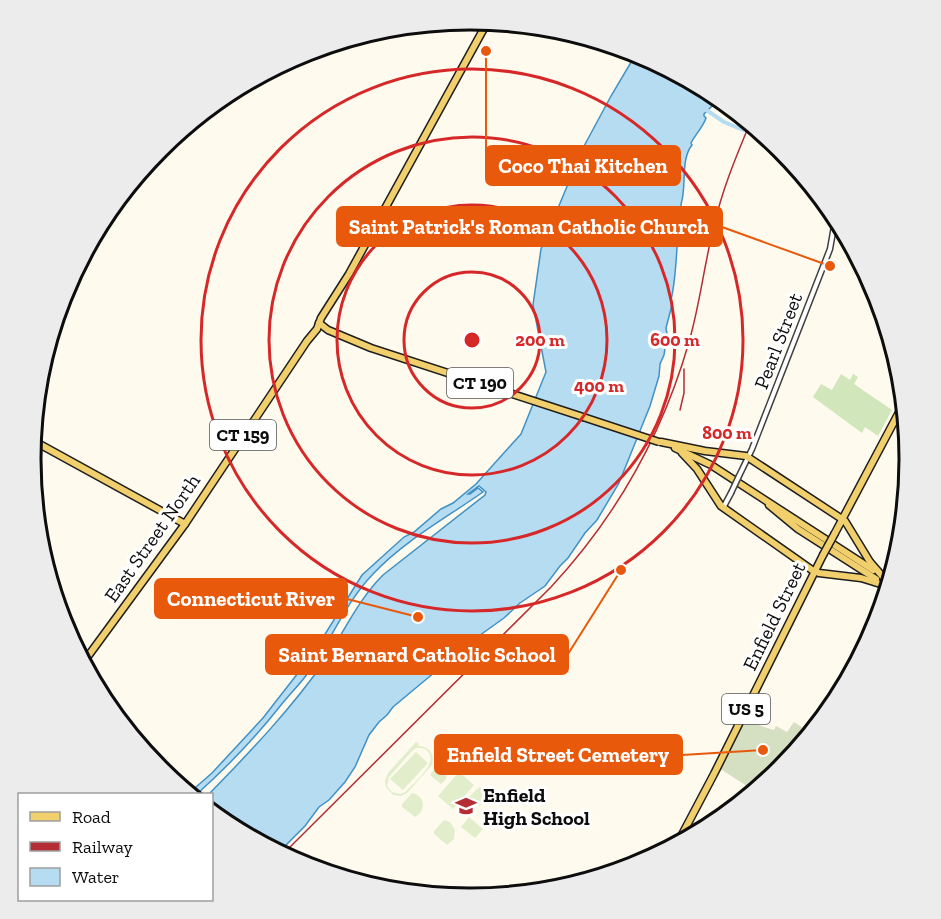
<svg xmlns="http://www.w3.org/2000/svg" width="941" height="919" font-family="'Zilla Slab',serif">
<rect width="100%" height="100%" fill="#fefbee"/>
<polygon fill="#d1e6ba" points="841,374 850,380 853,374 858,377 854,384 892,410 878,436 865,427 862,433 813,397 821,384 832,390"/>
<polygon fill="#d5dfc1" points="743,720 774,730 776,726 787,732 794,722 812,734 781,771 756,792 719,768"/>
<g fill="#e2eecb" fill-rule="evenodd">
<path d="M 416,742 L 419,744 L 418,746 C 429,746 435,754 432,765 L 407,793 L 401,796 L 393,795 L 386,787 L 385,781 L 388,773 ZM 416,748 C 422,748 426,748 429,753 C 437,764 413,784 405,792 L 400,794 L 392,792 L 387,786 L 389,777 L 412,751 Z"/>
<polygon points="416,752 428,763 403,790 390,779"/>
<path d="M 438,765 C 448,768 450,778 441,784 L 431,776 L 431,773 Z"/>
<polygon points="459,772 474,785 453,809 438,796"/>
<path d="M 480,787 L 489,796 L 488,799 L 484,804 C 477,807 472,805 468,798 L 478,788 Z"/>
<path d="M 412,793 C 425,796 427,810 415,817 L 402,807 L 402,804 Z"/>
<polygon points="469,817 483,829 475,838 461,827"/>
<polygon points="444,820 450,822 455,830 454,839 447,845 434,834 434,831"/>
</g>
<path fill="#b6dcf2" stroke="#4191c5" stroke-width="1.5" d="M 637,52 L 715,94 L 720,98 L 704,114 L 704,116 L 706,118 C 702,129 696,133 691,143 L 692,145 C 680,160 687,187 681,204 C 683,219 677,233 677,247 C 676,265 675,283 671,300 L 672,305 L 666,328 L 667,334 L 664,355 L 660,364 L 659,376 L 650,406 L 619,483 L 597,520 L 585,533 L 568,558 L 560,566 L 545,586 L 520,603 L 504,618 L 476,638 L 469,645 L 447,662 L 393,707 L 387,715 L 379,722 L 369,735 L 355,767 L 345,782 L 329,800 L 319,807 L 305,826 L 278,853 L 226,825 L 212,813 L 212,794 L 209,794 C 250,752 292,708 326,659 C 345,630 358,600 383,575 L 485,495 L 486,492 L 479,486 L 468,494 L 470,494 L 478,488 L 483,492 C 446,518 404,541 373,574 C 345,603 331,641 308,673 C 300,684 290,694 281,705 C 256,737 227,767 197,794 L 188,794 L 212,773 L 263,718 L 312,655 L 362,575 L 404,537 L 414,532 L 441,509 L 453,503 L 476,484 L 521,434 L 546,372 L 533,305 L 541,249 L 583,148 L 611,96 Z"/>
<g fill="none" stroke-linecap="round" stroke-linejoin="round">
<g stroke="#b6dcf2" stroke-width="4">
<polyline points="705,109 724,122 743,130"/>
<polyline points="750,133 776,144"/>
<polyline points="797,167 803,179 812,186"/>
</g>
<defs>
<g id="minor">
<polyline points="739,476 752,449 830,249 836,215"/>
<polyline points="723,508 731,493"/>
</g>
<g id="major">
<polyline points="468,20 484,29"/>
<polyline points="319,323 328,330 371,348 583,417"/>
<polyline points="32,440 185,524"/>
<polyline points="661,442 705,451 746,456 845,521 870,562 883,577"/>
<polyline points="675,448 711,465 873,570"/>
<polyline points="682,453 697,469 721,506 812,570 819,573 861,578 887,586"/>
<polyline points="769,505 798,529 876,579"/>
<polyline points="835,533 905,401"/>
<polyline points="83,663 185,524 307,341 317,329 321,318 349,274 488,21"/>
<polyline points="676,846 714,774 823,555"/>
</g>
</defs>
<use href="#minor" stroke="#404040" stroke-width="7"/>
<use href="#major" stroke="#1e1e1e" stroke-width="9"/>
<use href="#minor" stroke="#fff" stroke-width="4"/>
<use href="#major" stroke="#f0cf6c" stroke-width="6"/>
<g stroke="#b52d35" stroke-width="1.5">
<polyline points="680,410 684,393 684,369"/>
<path d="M 282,855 L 551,587 C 617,516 662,436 689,342 C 700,304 704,265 714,226 C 722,190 736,157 750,123"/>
</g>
<defs>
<polyline id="minor-bridge" points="731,493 739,476"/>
<g id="major-bridge">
<polyline points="583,417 659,442"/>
<polyline points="823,555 835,533"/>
</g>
</defs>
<use href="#minor-bridge" stroke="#404040" stroke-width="7" stroke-linecap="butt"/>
<use href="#major-bridge" stroke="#1e1e1e" stroke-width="9" stroke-linecap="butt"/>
<use href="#minor-bridge" stroke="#fff" stroke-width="4"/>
<use href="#major-bridge" stroke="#f0cf6c" stroke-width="6"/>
</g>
<g fill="none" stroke="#d62828" stroke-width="3">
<circle cx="472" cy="340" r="68"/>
<circle cx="472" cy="340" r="135"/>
<circle cx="472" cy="340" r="203"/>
<circle cx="472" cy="340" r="271"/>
</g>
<defs>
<symbol id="school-bare" viewBox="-9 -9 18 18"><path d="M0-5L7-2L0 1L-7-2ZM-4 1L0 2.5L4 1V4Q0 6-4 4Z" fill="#b52d35" stroke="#fff" stroke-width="2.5" paint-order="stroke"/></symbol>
</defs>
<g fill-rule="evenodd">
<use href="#school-bare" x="451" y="791" width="30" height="30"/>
</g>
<g text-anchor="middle" stroke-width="6" stroke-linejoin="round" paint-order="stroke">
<g fill="#fff" stroke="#565656" stroke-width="1.5">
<rect x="447" y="368" width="66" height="30" rx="4.5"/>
<rect x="210" y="420" width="66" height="30" rx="4.5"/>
<rect x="722" y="694" width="48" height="30" rx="4.5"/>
</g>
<g font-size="18" font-weight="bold" fill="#0d0d0d">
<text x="480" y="389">CT 190</text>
<text x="243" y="441">CT 159</text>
<text x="746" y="715">US 5</text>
</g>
<g font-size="20" fill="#0d0d0d" stroke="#fff">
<text transform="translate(778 341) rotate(-69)" y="7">Pearl Street</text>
<text transform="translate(152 538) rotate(-55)" y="7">East Street North</text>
<text transform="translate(774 616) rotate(-64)" y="7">Enfield Street</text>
</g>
<g font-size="20" font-weight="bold" fill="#0d0d0d" stroke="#fff" text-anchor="start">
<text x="483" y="802">Enfield<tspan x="483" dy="23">High School</tspan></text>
</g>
</g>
<path d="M0 0H941V919H0ZM41 459a429 429 0 1 1 858 0a429 429 0 1 1-858 0Z" fill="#ececec" fill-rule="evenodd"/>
<path fill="none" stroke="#0d0d0d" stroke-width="3" d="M41 459a429 429 0 1 1 858 0a429 429 0 1 1-858 0Z"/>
<circle cx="472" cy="340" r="9" fill="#d62828" stroke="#fff" stroke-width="3"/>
<g font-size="18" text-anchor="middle" font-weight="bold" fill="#d62828" stroke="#fff" stroke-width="6" stroke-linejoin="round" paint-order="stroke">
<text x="540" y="346">200 m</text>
<text x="675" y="346">600 m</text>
<text x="599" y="392">400 m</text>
<text x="727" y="439">800 m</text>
</g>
<path fill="none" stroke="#e8590c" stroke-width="2" d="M486 51L486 165M830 266L722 227M418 617L347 599M621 570L568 654M763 750L682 755"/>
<g fill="#e8590c" stroke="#fff" stroke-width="2">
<circle cx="486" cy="51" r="6"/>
<circle cx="830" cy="266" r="6"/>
<circle cx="418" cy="617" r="6"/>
<circle cx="621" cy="570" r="6"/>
<circle cx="763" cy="750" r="6"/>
</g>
<g fill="#e8590c" stroke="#e8590c" stroke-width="2">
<rect x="486" y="146" width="194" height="39" rx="6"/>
<rect x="337" y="207" width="385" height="39" rx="6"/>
<rect x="155" y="579" width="192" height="39" rx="6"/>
<rect x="266" y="635" width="302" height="39" rx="6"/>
<rect x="435" y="735" width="247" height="39" rx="6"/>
</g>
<g font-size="21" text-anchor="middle" font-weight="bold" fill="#fff">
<text x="583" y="173">Coco Thai Kitchen</text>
<text x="529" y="234">Saint Patrick's Roman Catholic Church</text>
<text x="251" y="606">Connecticut River</text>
<text x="417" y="662">Saint Bernard Catholic School</text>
<text x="558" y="762">Enfield Street Cemetery</text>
</g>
<rect x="18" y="793" width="195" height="108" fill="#ffffff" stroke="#9e9e9e" stroke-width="1.5"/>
<rect x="30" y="812" width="30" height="9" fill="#f0cf6c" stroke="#9e9e9e" stroke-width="1.5"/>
<text x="72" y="823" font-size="18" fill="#0d0d0d">Road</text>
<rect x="30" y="842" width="30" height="9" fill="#b52d35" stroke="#9e9e9e" stroke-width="1.5"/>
<text x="72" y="853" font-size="18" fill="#0d0d0d">Railway</text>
<rect x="30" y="868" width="30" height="18" fill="#b6dcf2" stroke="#9e9e9e" stroke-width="1.5"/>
<text x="72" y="883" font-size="18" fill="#0d0d0d">Water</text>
</svg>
